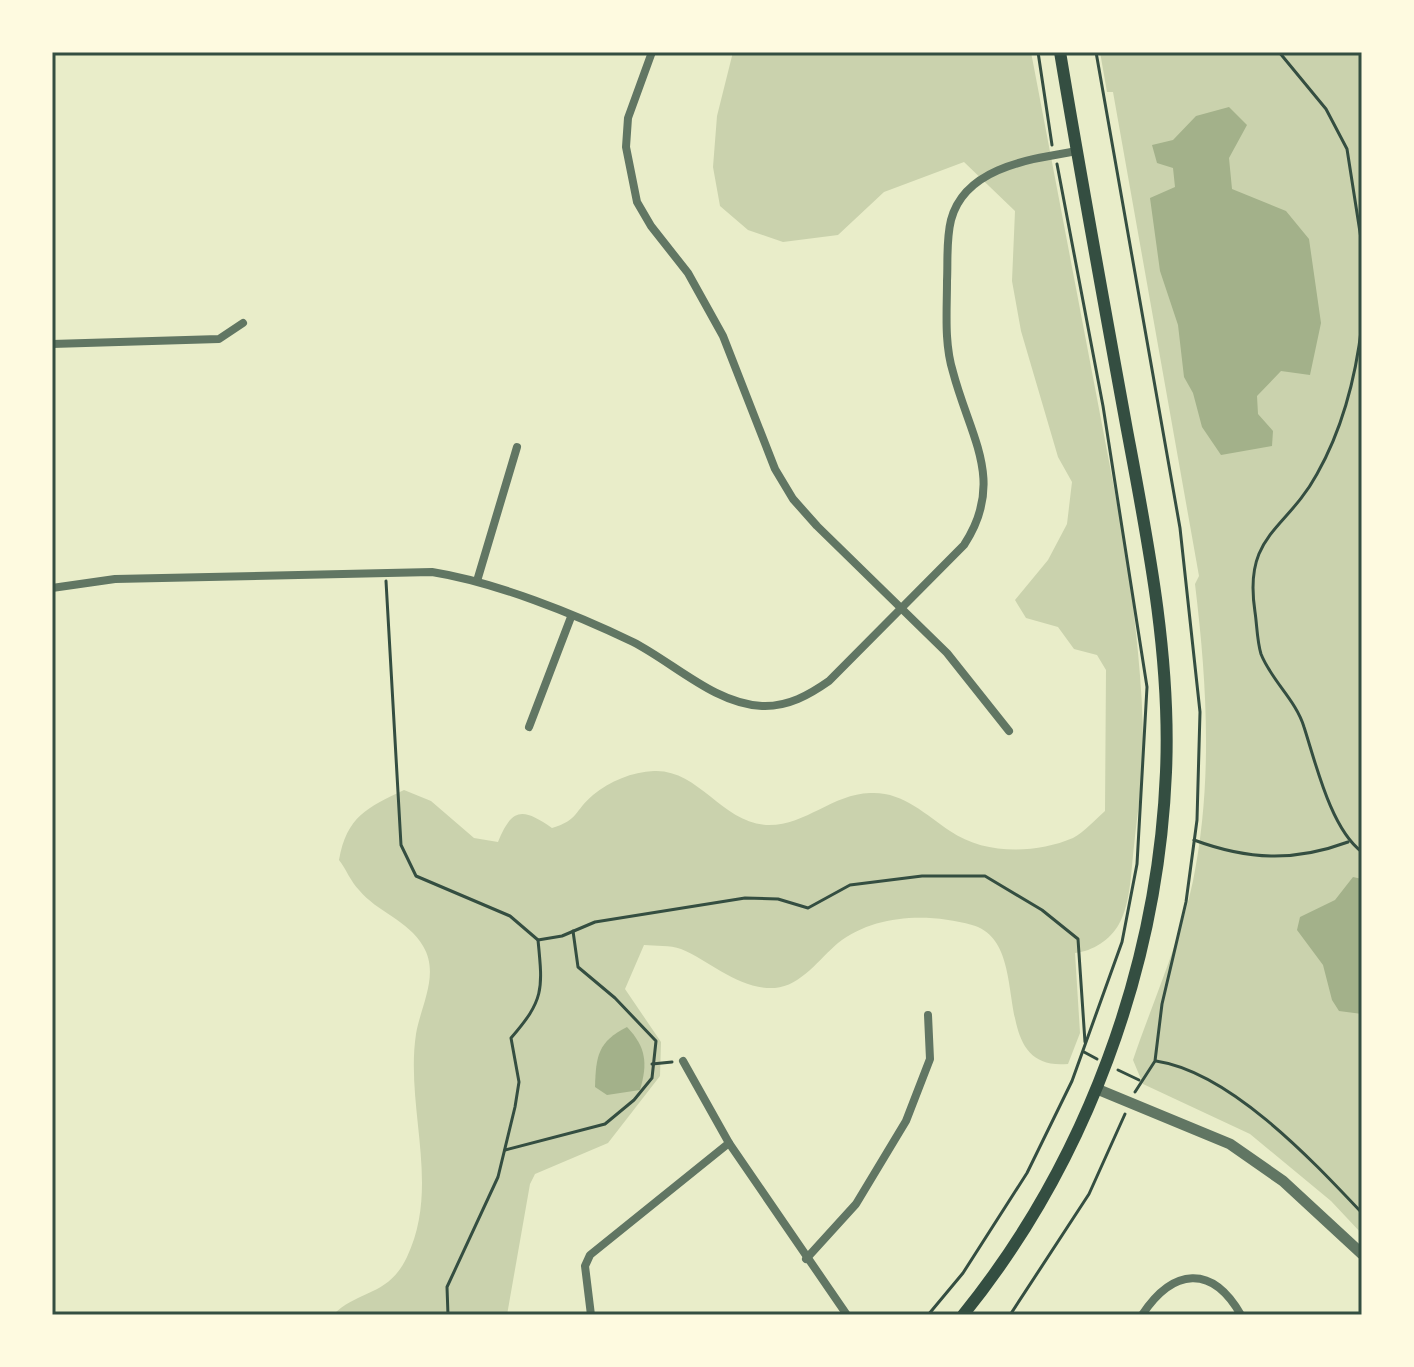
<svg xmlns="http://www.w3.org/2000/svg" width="1414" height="1367" font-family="Inter,sans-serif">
<rect width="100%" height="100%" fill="#e9edc9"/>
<g fill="#cad2ad">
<path d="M 733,52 L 1031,52 L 1128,561 C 1135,625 1144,690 1143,755 C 1142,786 1137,816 1134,846 C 1131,870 1131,903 1119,924 C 1110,940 1093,951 1075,953 L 1080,1033 L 1068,1064 C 983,1072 1037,943 972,925 C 929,913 875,914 838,943 C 820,958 801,986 775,988 C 739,990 712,962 681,949 C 670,945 656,946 644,945 L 625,989 L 661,1042 L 660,1076 L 608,1143 L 535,1174 L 530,1184 L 507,1315 L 333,1315 C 359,1289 388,1297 407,1257 C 441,1186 405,1108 416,1034 C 421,1005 440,974 423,946 C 408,920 377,912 359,890 C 351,882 346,869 339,860 C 347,816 367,808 404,790 L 431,801 L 474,838 L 498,842 C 512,807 523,808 552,828 C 579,820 574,811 593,795 C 610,781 632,772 654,771 C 698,769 722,822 766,825 C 804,827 832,794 870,793 C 902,791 925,814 950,831 C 985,855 1035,854 1073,838 C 1084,832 1096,819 1105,811 L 1106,670 L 1097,655 L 1074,649 L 1058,627 L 1026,618 L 1015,600 L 1048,560 L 1067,524 L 1072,482 L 1058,457 L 1021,331 L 1012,281 L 1015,211 L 964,162 L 884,192 L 838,235 L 783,242 L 748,230 L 720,206 L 713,167 L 717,116 Z"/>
<path d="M 1100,52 L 1362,52 L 1362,1234 L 1331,1201 L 1250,1134 L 1143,1084 L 1133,1060 C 1152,1004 1181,938 1193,881 C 1213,782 1207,683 1195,584 L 1199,576 L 1113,92 L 1107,92 Z"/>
</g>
<g fill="#a3b18a">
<polygon points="1229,107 1247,125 1229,158 1232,189 1286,211 1309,239 1321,323 1310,375 1281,371 1257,396 1258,414 1273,431 1272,446 1221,455 1202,427 1193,393 1184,377 1178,325 1160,271 1150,198 1175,187 1173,168 1157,163 1152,145 1173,140 1196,116"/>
<polygon points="1353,877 1362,879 1362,1014 1339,1011 1332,1000 1323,965 1297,930 1300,917 1335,900"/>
<path d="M 627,1027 C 646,1047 648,1063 640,1090 L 607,1095 L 595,1087 C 596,1055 598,1042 627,1027 Z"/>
</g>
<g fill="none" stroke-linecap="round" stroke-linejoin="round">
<g stroke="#344e41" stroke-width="3">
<polyline points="1038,52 1052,145"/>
<polyline points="1096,52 1180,528 1200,712 1197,820 1186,902 1162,1004 1155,1061 1135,1092"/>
<polyline points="1279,52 1326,109 1347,149 1362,245"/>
<path d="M 1362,324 C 1356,376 1343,428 1317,474 C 1286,531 1243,534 1255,612 C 1257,625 1257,641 1261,654 C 1271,680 1296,700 1304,727 C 1316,764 1331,829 1362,852"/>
<path d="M 386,581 L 401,845 L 416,876 L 510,916 L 538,940 C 543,990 544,1000 511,1038 L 519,1082 L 515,1107 L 498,1177 L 447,1287 L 448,1315"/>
<path d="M 1194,840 C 1248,860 1294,862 1348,842"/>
<polyline points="538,940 562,936 595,922 745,898 778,899 808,908 850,885 922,876 985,876 1042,910 1078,939 1085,1042"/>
<polyline points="1084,1052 1097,1059"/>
<path d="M 1156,1061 C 1230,1072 1312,1160 1362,1213"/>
<polyline points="652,1064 672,1062"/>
<polyline points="1118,1070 1139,1080"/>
<polyline points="505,1150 605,1124 634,1100 652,1078 656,1041 615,998 578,967 573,931"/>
<polyline points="928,1315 963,1273 1027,1173 1072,1081 1122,942 1137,864 1147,687 1103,406 1057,164"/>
<polyline points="1010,1315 1089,1194 1125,1114"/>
</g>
<g stroke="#617663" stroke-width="8">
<polyline points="652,52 628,118 626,147 637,202 651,226 688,273 723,336 775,469 793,499 817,526 947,653 1009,731"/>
<polyline points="52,344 219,339 243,323"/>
<polyline points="477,581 517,447"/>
<path d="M 52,588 L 115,579 L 432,572 C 495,582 575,614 633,642 C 674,663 715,704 762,706 C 788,707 809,695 829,681 L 964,545 C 1006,481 970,437 953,372 C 944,343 947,311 947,281 C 948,261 946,240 951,220 C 965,167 1031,159 1077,151"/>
<polyline points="529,727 571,617"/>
<polyline points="683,1061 729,1143 847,1315"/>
<polyline points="806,1259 856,1204 906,1121 930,1059 928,1015"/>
<polyline points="591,1315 585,1266 590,1255 729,1143"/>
<path d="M 1142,1315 C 1173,1268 1212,1264 1241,1315"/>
</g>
<polyline stroke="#617663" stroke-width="11" points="1097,1089 1230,1144 1283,1181 1362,1254"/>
<path stroke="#344e41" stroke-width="12" d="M 963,1315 C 1086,1163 1158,967 1166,772 C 1171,657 1148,542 1127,430 C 1104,304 1081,178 1060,52"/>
</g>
<rect width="1414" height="1367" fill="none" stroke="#fefae0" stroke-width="108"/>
<rect x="54" y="54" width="1306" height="1259" fill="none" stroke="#344e41" stroke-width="3"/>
</svg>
